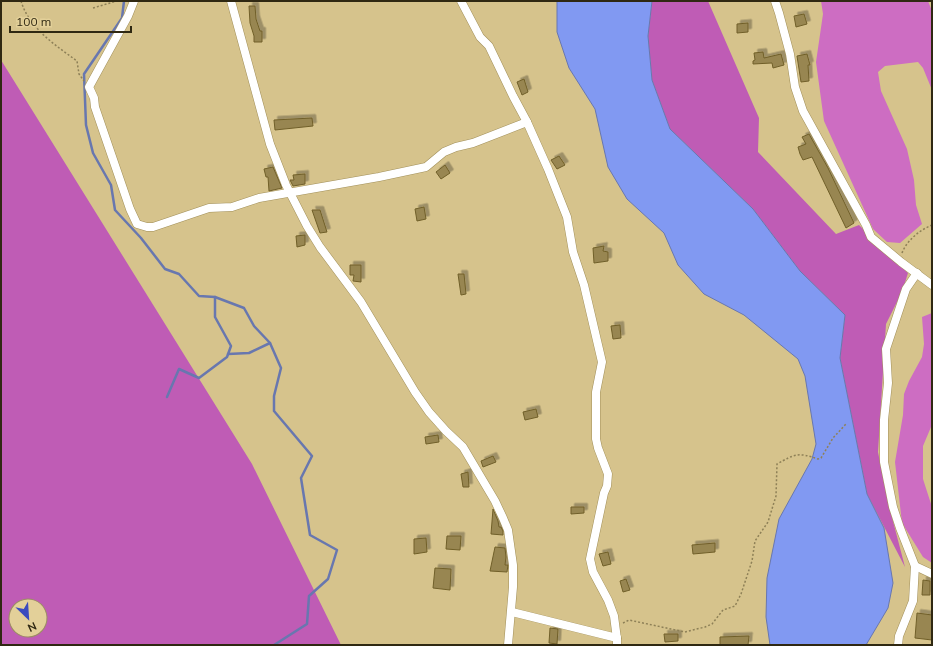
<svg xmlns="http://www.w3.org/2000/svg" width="933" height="646" font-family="Mulish,sans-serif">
<defs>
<filter id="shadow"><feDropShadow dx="3.5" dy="-3.5" stdDeviation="0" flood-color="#0004"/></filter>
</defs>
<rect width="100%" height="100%" fill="#d6c38c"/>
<g fill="#cd6dc2">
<polygon points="821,1 928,1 932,11 932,90 923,68 918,62 885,66 878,72 881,91 907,149 914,180 916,205 922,224 900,243 887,242 873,229 824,121 816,62 823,14"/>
<polygon points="932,313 932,420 931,427 923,446 923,479 932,507 932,563 923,557 902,523 895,462 903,415 904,394 909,381 922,357 924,344 922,317"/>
</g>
<g fill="#bf5cb5" fill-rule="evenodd">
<polygon points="652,1 708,1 759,118 758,152 836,234 859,225 908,273 902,292 886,324 878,452 888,502 905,567 867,494 840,358 845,315 800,271 753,209 670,129 652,80 648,36"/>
<path d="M 1,60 L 252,464 L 341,645 L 1,645 ZM 16,606 L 40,606 L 40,630 L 16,630 Z"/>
</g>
<polygon fill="#8199f2" stroke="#6877af" points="557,1 652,1 648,36 652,80 670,129 753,209 800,271 845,315 840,358 867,494 884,528 893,583 888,608 866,645 770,645 766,617 767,578 779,519 812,459 816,444 805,376 798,359 744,315 704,294 678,265 664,233 627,199 608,167 595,109 569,68 557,32"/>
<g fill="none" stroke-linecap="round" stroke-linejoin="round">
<g stroke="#6877af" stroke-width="2.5">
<polyline points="124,1 122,18 84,74 86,125 93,153 111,185 115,210 141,238 165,269 179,274 199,296 215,297 244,308 254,326 270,343 281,368 274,396 274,411 312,456 301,478 310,535 337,550 328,579 309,596 307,624 274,645"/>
<polyline points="228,354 249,353 270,343"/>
<polyline points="167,397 179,369 199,378 227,357 231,346 215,317 215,297"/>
</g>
</g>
<g fill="#988651" stroke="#705f29" filter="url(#shadow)">
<polygon points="249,6 255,6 256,19 260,31 262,31 262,42 254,42 254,36 250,23"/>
<polygon points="804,14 807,24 796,27 794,16"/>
<polygon points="748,23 748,32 737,33 737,24"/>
<polygon points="763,52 764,58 781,54 784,65 773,68 772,63 753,64 753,61 755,60 754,53"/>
<polygon points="807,54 810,65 808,65 809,81 801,82 797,56"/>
<polygon points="524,79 528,92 522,95 517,82"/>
<polygon points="312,118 313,126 275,130 274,120"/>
<polygon points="809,134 828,168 854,223 846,228 812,157 803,160 800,154 798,147 806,144 802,137"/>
<polygon points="559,156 565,165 557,169 551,160"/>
<polygon points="445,165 450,173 441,179 436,172"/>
<polygon points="273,167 282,188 269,191 268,177 266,177 264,169"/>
<polygon points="305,174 305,184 293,186 290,180 294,180 293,175"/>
<polygon points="424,207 426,219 417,221 415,209"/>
<polygon points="312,210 320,210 327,232 320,233"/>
<polygon points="305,235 305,245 297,247 296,236"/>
<polygon points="604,246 603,251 608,252 608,261 594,263 593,248"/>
<polygon points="350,265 361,265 361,282 353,281 354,275 350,275"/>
<polygon points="458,274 464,274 466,294 461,295"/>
<polygon points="620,325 621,338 613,339 611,326"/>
<polygon points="536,409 538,417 525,420 523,412"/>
<polygon points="438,435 439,442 426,444 425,437"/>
<polygon points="493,456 496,462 483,467 481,461"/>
<polygon points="468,472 469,487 463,487 461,474"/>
<polygon points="571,507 584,507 584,513 571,514"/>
<polygon points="493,509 498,521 499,527 501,527 503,531 503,535 491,534"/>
<polygon points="447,536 461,536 460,550 446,549"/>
<polygon points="426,538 427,552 414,554 414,539"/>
<polygon points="715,543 715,552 693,554 692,545"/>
<polygon points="495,547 505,548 506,557 505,565 508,565 507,572 490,571"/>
<polygon points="608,552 611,564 603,566 599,554"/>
<polygon points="435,568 451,569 450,590 433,588"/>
<polygon points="626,579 630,590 623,592 620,581"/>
<polygon points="923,580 930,581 930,595 922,595"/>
<polygon points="917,613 932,615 932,640 915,638"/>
<polygon points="550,628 558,629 557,644 549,643"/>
<polygon points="664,634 678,634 678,641 665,642"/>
<polygon points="749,636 748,645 720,645 720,637"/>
</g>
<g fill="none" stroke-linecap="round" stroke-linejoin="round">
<defs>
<g id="minor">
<polyline points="134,1 128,16 89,87 94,98 95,107 130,209 137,224 147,227 153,227 209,208 232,207 259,198 379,177 426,167 444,152 456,147 473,143 527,122"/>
<polyline points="231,1 270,144 286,185 307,226 320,247 361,302 415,392 429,412 446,431 463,447 495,501 503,518 508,530 513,565 513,587 508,645"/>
<polyline points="461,1 480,37 489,46 513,96 527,122 548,169 567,217 573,252 584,285 602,362 596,392 596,439 598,448 608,474 607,486 604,493 590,559 593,572 608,600 614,616 617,639 617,645"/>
<polyline points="775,1 779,13 790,54 795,87 803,111 866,225 871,237 901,262 932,285"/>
<polyline points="915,566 932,574"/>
<polyline points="512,612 617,638"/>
<polyline points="898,645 899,636 913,601 915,566 900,528 893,507 884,462 884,420 888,383 886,349 906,289 917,273"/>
</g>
</defs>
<use href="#minor" stroke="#a2905a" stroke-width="9"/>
<g stroke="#8e8057" stroke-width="1.5" stroke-dasharray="2 2" stroke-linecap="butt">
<path d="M 21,1 C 29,28 55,45 77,61 L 79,74 L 84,81"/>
<polyline points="93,8 117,1"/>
<path d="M 902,253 C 907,240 920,230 932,225"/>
<path d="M 623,623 L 629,620 L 685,632 L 705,627 L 712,624 L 723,610 L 735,606 L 741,594 L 752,561 L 755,541 L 768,522 L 776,496 L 777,464 C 795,454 798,452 818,459 L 821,458 L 833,438 L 846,424"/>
</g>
<use href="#minor" stroke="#fff" stroke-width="8"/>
</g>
<rect width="933" height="646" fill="none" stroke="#2f2812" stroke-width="4"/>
<g transform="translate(28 618) rotate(155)"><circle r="19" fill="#e3d099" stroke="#9b8d63"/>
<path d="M0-3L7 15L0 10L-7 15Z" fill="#3b4bbe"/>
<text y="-6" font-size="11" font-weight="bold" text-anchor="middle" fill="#2f2812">N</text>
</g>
<path d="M10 26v6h121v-6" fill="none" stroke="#2f2812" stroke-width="2"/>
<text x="16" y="26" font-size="12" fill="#2f2812" stroke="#e3d099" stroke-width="3" paint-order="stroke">100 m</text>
</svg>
